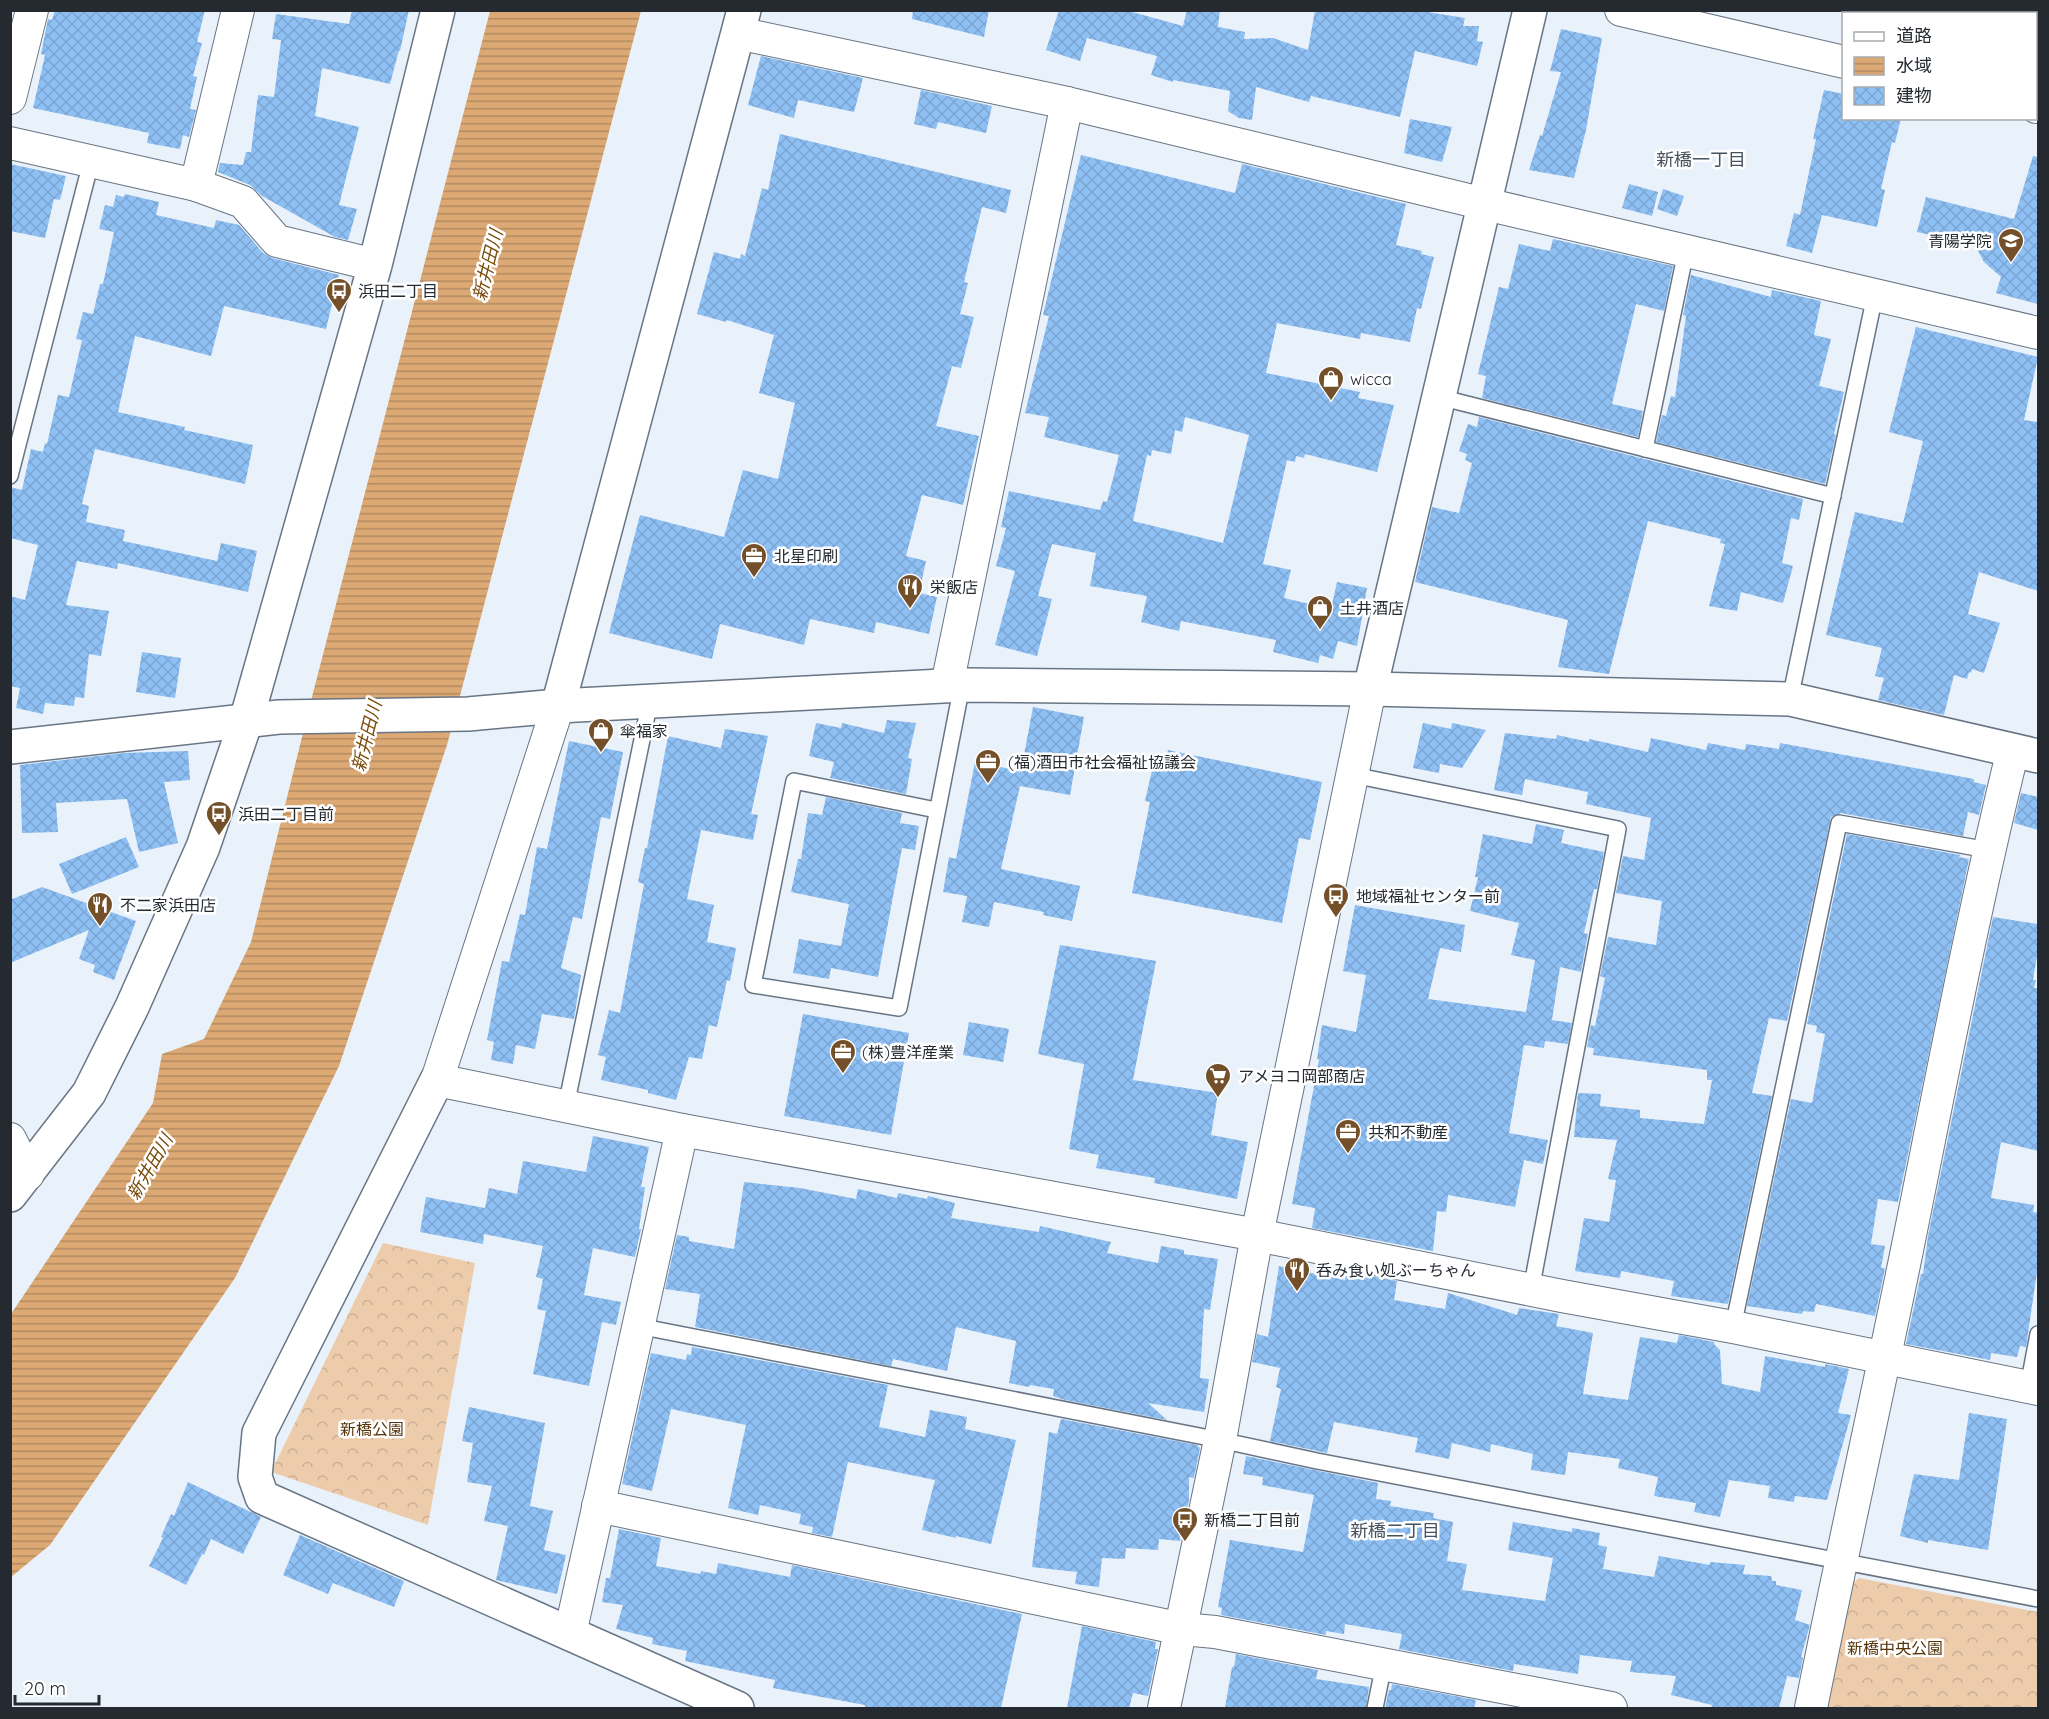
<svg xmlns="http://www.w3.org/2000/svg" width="2049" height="1719" font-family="Quicksand,'Noto Sans JP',sans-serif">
<defs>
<pattern id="forest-crowns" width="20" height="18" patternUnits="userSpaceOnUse" patternTransform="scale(1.5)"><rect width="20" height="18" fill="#edccab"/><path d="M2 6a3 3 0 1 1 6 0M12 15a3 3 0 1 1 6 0" fill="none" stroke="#cbaf94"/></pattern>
<pattern id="water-rules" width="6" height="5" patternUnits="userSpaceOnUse" patternTransform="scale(1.5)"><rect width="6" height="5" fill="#dca974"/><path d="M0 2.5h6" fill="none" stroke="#b28a60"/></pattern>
<pattern id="building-cross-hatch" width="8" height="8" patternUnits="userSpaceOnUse" patternTransform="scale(1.5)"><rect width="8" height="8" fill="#8fc0f4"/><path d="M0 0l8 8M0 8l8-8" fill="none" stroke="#7ba5d2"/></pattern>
</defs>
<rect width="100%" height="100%" fill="#e9f2fb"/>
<g fill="url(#forest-crowns)">
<polygon points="383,1243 475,1263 428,1525 271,1472"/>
<polygon points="1859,1578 2038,1612 2038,1708 1819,1708 1840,1594"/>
</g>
<polygon fill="url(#water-rules)" points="490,11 641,11 447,745 339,1066 235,1278 50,1545 11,1577 11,1314 153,1103 162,1054 204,1039 251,942 313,693"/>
<g fill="url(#building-cross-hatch)" fill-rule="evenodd">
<polygon points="55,10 205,10 197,42 202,43 193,76 197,77 190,109 196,110 189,137 183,135 180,149 147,143 149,133 33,108 45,55 41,54 48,19 52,20"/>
<polygon points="352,10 409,10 400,51 399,50 390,84 322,68 315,116 359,127 339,205 357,209 348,240 335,237 262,196 250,185 218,172 220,163 243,165 246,152 251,152 258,95 274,97 281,40 272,39 276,14 349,24"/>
<polygon points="913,10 989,10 984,37 912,19"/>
<polygon points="1059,10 1125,10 1183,26 1187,10 1220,10 1218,27 1245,32 1244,39 1273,38 1308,50 1315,10 1415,10 1465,18 1463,26 1479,26 1477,41 1483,42 1477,66 1415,51 1400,117 1311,96 1309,102 1256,87 1252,120 1239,118 1228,111 1230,91 1173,80 1173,82 1151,75 1157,56 1087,38 1080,61 1046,50"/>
<polygon points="1561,29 1602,38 1586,130 1574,178 1529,170 1540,135 1542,136 1561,72 1550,71"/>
<polygon points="761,56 863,78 854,112 798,100 794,118 748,105"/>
<polygon points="921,90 992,106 986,133 938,122 936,129 914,124"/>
<polygon points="1824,90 1844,94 1844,118 1901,118 1895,143 1892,142 1881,189 1885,190 1877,227 1822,215 1812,253 1786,246 1794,213 1800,215 1816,139 1813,139"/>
<polygon points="1410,119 1452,127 1442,162 1404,153"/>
<polygon points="780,134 1011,190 1006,213 982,207 964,282 968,283 960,314 974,317 961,368 952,366 936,426 979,436 963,505 922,495 906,556 926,561 919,593 937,597 929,634 876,622 874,633 810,619 804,645 720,624 712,659 609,633 640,515 724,537 743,470 778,479 795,403 759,393 774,335 727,320 726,322 697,314 714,252 740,259 741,254 745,256 762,188 768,190"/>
<path d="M 1081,155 L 1235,193 L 1242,164 L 1406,204 L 1396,245 L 1422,251 L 1421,254 L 1434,257 L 1421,309 L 1417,308 L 1410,342 L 1361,333 L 1360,339 L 1277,323 L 1266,373 L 1360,392 L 1358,398 L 1394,405 L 1377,472 L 1305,454 L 1304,458 L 1296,456 L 1295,462 L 1287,460 L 1263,564 L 1291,570 L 1284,598 L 1331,609 L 1337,582 L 1367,588 L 1357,646 L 1338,641 L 1333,659 L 1320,655 L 1318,663 L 1273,652 L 1276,640 L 1181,621 L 1179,631 L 1141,622 L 1147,596 L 1090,586 L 1096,553 L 1052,544 L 1038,596 L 1052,599 L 1037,656 L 995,645 L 1015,571 L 996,566 L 1006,528 L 1001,527 L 1009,491 L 1100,510 L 1103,501 L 1107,502 L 1119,455 L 1044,437 L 1049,417 L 1025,413 L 1049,316 L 1043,315 ZM 1185,417 L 1249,435 L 1223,543 L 1133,521 L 1147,455 L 1151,456 L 1152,450 L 1171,454 L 1175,430 L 1182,432 Z"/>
<polygon points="2033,156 2038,157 2038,304 1996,293 2001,277 1984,262 1975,245 1917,232 1926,197 2014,219"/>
<polygon points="10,164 66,176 60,200 54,199 45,238 10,231"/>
<polygon points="1629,184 1658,192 1652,216 1622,208"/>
<polygon points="1663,189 1684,196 1677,216 1657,209"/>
<polygon points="125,194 159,202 156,215 214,228 216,220 239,225 263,253 272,258 339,275 326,329 224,306 211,356 135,336 118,412 185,427 184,430 253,445 245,484 95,449 82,504 89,506 86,522 125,530 123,541 217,561 221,543 257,551 248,592 118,563 117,569 77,561 66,605 109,611 101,656 89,654 84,698 75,697 74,706 45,703 43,714 16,708 20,688 10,686 10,596 25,600 38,545 10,538 10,487 22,490 31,449 43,452 45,443 47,444 58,395 69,397 82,340 76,339 83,312 93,314 100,284 103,284 114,232 99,229 105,205 113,207 116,195 124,197"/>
<polygon points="1553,239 1673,266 1664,311 1636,304 1612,404 1643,411 1638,437 1482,398 1486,376 1478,374 1499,287 1508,289 1519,244 1550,251"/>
<polygon points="1691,275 1771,297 1772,290 1821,301 1814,335 1831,339 1819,386 1844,392 1834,434 1836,435 1825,484 1656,442 1662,415 1666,416 1671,396 1675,397 1686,316 1683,315"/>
<polygon points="1916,327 2038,357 2024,420 2038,422 2038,591 1979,572 1968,614 2000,623 1984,673 1972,669 1971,673 1969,672 1967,679 1954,675 1944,715 1878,700 1884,678 1875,676 1882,648 1826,635 1855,512 1903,523 1923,441 1889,432"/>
<polygon points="1479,417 1803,499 1799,520 1791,518 1782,563 1793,566 1783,603 1741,592 1737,611 1709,606 1725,544 1720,543 1721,539 1648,521 1609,674 1558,667 1568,620 1415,582 1432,507 1459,513 1472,463 1465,460 1467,454 1459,451 1468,424 1477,427"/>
<polygon points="142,652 181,658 175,698 136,692"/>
<polygon points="1033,707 1084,717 1070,795 1020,786 1001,869 1080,886 1072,921 1043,915 1044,912 994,902 989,927 962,922 967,896 943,892 949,857 956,859 975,762 1021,771"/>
<polygon points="887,720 916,723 908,758 912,759 906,794 830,778 834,762 809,756 816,723 841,728 842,723 884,733"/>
<polygon points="1423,723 1451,729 1452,723 1486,730 1462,768 1440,764 1439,773 1413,768"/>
<polygon points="725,729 768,736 751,814 758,815 753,840 701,830 687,899 714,905 707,942 736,948 730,981 727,980 717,1027 709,1025 702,1059 689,1057 676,1100 648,1093 648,1090 601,1080 606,1057 598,1055 609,1010 620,1013 644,884 638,882 645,848 647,848 668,736 721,748"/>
<polygon points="1505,733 1556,739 1557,735 1589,742 1589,739 1648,752 1651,738 1706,750 1708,743 1745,750 1746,744 1779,749 1780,743 1974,779 1974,782 1986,785 1979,815 1968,812 1963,836 1841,813 1831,817 1787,1021 1769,1018 1752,1093 1772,1096 1728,1304 1671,1296 1674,1281 1621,1271 1620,1278 1575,1271 1584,1218 1609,1222 1616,1180 1608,1179 1617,1140 1574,1137 1578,1093 1601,1094 1600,1106 1640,1110 1640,1118 1704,1124 1712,1080 1707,1080 1707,1070 1593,1055 1594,1048 1587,1047 1591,1025 1595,1026 1605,978 1600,976 1608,937 1656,945 1662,901 1616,893 1623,856 1644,860 1651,818 1586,804 1588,792 1525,779 1522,795 1494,790"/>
<polygon points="569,741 623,752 610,819 601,817 582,919 573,917 561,968 581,975 574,1019 542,1014 535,1049 516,1045 513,1064 491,1060 494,1042 487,1040 502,961 509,962 520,914 525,915 537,847 547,849"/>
<polygon points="1168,750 1322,782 1310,840 1299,838 1282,923 1132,893 1150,802 1145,801 1153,766 1164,768"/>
<polygon points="188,751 190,780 164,782 178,843 139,852 127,799 56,803 58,832 22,833 20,765 124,753"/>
<polygon points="2021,793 2038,797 2038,830 2014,823"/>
<polygon points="826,797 902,813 900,823 919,826 915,850 902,848 878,977 831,968 829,979 793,973 799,939 841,946 849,904 791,892 798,859 801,859 808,813 822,815"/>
<polygon points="1536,824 1564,830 1561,843 1604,852 1597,889 1594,889 1584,933 1588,934 1581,972 1560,967 1552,1020 1572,1023 1568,1044 1545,1041 1544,1048 1524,1045 1509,1133 1548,1140 1543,1164 1524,1160 1515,1207 1448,1195 1446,1212 1437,1211 1433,1251 1312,1228 1315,1208 1292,1204 1319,1059 1317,1059 1322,1025 1356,1032 1366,975 1343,971 1355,905 1465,925 1461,952 1440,948 1428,999 1526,1012 1535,960 1511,955 1519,923 1470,911 1478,877 1475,877 1483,834 1532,844"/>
<polygon points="1847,834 1960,855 1959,857 1969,859 1898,1202 1878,1199 1871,1244 1885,1246 1881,1268 1885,1268 1875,1316 1816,1304 1814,1312 1803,1311 1802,1314 1747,1306 1791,1099 1812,1103 1825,1034 1816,1032 1817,1026 1807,1024"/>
<polygon points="126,837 139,867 72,894 59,864"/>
<polygon points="42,887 136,921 114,980 93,972 95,965 79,959 89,930 10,963 10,900"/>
<polygon points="1993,917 2038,924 2038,950 2033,980 2036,980 2034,988 2038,988 2038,1151 2001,1142 1991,1198 2034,1205 2033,1212 2038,1213 2038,1265 2026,1347 2020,1346 2017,1357 1991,1353 1990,1360 1906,1344 1921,1274 1923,1274 1928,1236"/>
<polygon points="1060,945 1156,961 1133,1080 1218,1093 1211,1135 1248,1142 1237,1199 1154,1183 1155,1178 1096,1168 1099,1155 1069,1149 1084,1064 1038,1054"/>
<polygon points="803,1014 909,1033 891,1135 784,1116"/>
<polygon points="969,1022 1009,1029 1003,1062 963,1055"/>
<polygon points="593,1136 649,1147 641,1187 645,1187 639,1229 641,1229 635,1257 593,1248 584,1295 621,1302 616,1325 602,1322 589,1386 533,1374 546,1311 537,1309 543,1279 536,1277 543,1246 484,1234 483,1244 420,1232 426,1197 485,1208 489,1188 517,1194 523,1161 586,1172"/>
<polygon points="744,1182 800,1188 856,1199 858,1189 897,1198 898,1193 927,1199 928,1196 955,1203 951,1218 1039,1232 1040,1226 1111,1242 1107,1253 1158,1263 1161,1246 1184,1250 1184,1254 1218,1259 1210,1310 1204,1309 1200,1378 1209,1379 1204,1412 1148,1403 1167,1420 1065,1400 1053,1396 1054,1389 1030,1385 1029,1387 1009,1383 1016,1341 956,1327 947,1371 893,1359 891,1366 695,1327 700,1294 665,1289 677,1235 689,1237 689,1241 734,1249"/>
<polygon points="1279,1266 1345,1280 1347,1271 1397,1281 1394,1300 1445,1309 1448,1293 1517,1315 1519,1308 1559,1314 1556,1326 1593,1333 1583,1394 1628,1400 1640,1337 1677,1343 1679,1335 1714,1342 1714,1344 1720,1350 1722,1384 1760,1392 1765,1356 1825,1367 1825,1364 1849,1369 1838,1413 1851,1415 1827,1500 1795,1496 1794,1502 1768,1498 1770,1486 1729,1480 1720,1517 1694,1512 1696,1503 1654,1496 1658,1477 1618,1468 1620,1459 1568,1452 1565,1475 1531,1470 1533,1454 1491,1444 1490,1452 1452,1443 1449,1459 1415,1452 1418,1438 1334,1422 1327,1453 1270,1441 1281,1389 1276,1387 1280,1368 1252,1362 1257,1334 1268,1337"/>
<polygon points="692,1347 888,1385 879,1427 925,1437 930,1410 967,1417 965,1429 1016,1440 991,1544 956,1536 956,1538 922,1530 935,1480 848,1462 832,1537 812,1533 813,1527 799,1524 801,1514 760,1505 758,1515 728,1508 746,1425 671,1409 652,1491 622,1484 651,1353 686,1360 687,1354 691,1355"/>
<polygon points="469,1407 545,1423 530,1506 553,1511 544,1550 566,1555 557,1594 496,1580 508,1526 484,1521 492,1486 467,1482 473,1443 462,1441"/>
<polygon points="1969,1413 2007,1419 1988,1550 1928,1540 1928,1543 1900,1536 1914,1474 1959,1480"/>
<polygon points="1061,1419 1197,1445 1200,1448 1194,1478 1189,1477 1189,1500 1186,1514 1182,1514 1180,1541 1159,1539 1158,1550 1126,1548 1125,1559 1102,1558 1099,1587 1075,1584 1077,1572 1032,1567 1049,1432 1057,1434"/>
<polygon points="1246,1456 1378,1483 1376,1499 1391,1501 1390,1506 1434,1513 1433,1518 1453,1522 1447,1561 1467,1564 1462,1590 1545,1601 1553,1558 1508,1550 1513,1522 1572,1532 1572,1528 1600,1533 1598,1545 1607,1547 1603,1569 1654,1577 1659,1556 1710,1565 1710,1562 1745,1565 1743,1574 1771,1576 1772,1581 1776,1581 1776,1585 1802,1590 1795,1620 1810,1625 1801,1657 1803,1658 1799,1678 1787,1676 1779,1708 1711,1708 1712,1705 1671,1695 1676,1676 1630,1672 1632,1661 1580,1655 1578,1674 1514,1664 1513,1671 1399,1649 1402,1634 1345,1624 1344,1634 1326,1631 1326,1635 1221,1615 1222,1608 1218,1607 1230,1540 1303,1552 1314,1495 1262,1485 1263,1477 1243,1474"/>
<polygon points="188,1482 261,1517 243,1554 211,1539 204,1555 202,1554 186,1585 149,1566 163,1538 161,1537 171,1514 174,1516"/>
<polygon points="619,1529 661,1538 656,1566 700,1574 701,1571 716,1574 718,1563 790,1577 792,1565 1022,1614 1001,1708 865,1708 865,1705 773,1688 775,1680 685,1661 687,1651 652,1644 653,1638 616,1629 623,1605 602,1602 606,1578 610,1578"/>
<polygon points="300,1535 404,1581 394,1607 333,1583 328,1594 283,1575"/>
<polygon points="1082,1626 1156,1642 1155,1649 1158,1649 1148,1696 1133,1693 1129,1708 1067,1708"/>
<polygon points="1236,1654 1318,1670 1316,1679 1369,1687 1366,1708 1225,1708 1232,1667 1234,1667"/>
<polygon points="1392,1684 1476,1700 1474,1708 1385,1708 1389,1690 1391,1690"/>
</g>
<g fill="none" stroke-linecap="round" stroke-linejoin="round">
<defs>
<g id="service">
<polyline points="1439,397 1833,496"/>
<polyline points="1645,449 1686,251"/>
<polyline points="10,476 91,162"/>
<polyline points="1790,699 1875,295"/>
<polyline points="1353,775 1618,829 1531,1290"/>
<polyline points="936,810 794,781 753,985 899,1008 962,685"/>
<polyline points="566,1106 650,701"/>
<polyline points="638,1326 1220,1440 1317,1461 2038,1599"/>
<polyline points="1733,1327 1839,823 1988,850"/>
<polyline points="2028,1387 2038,1334"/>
<polyline points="1375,1708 1384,1664"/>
</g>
<g id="minor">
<polyline points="1621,10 1844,62"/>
<polyline points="738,33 1067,103 1485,204 2038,333"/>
<polyline points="10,98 32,10"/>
<polyline points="2036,107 2038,107"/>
<polyline points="10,143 196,185 243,202 277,241 375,265"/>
<polyline points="196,185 238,10"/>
<polyline points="947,685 1067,103"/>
<polyline points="558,706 437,1080 682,1130 1257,1235 1562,1296 1733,1327 2038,1389"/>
<polyline points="10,1139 28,1174"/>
<polyline points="598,1506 1182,1629 1215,1632 1611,1708"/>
<polyline points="570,1634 682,1130"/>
<polyline points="1164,1708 1220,1440 1257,1235 1370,689"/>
<path d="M 1811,1708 C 1841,1557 1875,1407 1906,1255 C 1940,1087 1972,917 2013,750"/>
</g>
<g id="tertiary">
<polyline points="1370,689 1530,10"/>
<polyline points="558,706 744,10"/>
<polyline points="10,747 279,717 468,714 558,706 962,685 1370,689 1790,699 2038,756"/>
<polyline points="437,1080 259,1433 255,1477 262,1497 737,1708"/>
<polyline points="10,1195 89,1093 132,1007 203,847 246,721 375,265 438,10"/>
</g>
</defs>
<use href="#service" stroke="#687584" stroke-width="18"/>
<use href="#minor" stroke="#687584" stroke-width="34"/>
<use href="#tertiary" stroke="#687584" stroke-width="36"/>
<use href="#service" stroke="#fff" stroke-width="15"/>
<use href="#minor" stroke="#fff" stroke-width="32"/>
<use href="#tertiary" stroke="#fff" stroke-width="33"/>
</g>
<defs>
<symbol id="school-pin" viewBox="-11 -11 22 30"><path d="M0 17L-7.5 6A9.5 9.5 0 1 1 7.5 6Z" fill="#735029" stroke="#fff"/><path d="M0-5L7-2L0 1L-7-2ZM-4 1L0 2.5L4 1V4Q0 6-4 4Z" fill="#fff"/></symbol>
<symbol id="bus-pin" viewBox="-11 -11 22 30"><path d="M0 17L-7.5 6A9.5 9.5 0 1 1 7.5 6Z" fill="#735029" stroke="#fff"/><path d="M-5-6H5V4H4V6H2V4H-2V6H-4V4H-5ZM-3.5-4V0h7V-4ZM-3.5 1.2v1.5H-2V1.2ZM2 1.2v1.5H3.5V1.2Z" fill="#fff"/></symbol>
<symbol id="shop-pin" viewBox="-11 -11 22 30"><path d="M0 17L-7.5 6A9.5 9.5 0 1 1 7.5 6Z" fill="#735029" stroke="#fff"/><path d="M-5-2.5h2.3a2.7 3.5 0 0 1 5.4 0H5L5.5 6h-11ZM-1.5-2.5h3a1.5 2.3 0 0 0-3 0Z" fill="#fff"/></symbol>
<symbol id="office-pin" viewBox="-11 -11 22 30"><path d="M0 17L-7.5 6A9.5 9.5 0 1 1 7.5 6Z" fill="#735029" stroke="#fff"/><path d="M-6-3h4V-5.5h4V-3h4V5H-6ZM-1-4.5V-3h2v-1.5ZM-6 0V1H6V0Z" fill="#fff"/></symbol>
<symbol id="restaurant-pin" viewBox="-11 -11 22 30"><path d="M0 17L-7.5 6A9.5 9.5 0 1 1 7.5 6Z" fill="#735029" stroke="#fff"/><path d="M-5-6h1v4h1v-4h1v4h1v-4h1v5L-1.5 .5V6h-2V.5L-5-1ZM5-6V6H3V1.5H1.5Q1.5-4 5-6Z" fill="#fff"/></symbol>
<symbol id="supermarket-pin" viewBox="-11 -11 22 30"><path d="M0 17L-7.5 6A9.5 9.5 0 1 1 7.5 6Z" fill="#735029" stroke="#fff"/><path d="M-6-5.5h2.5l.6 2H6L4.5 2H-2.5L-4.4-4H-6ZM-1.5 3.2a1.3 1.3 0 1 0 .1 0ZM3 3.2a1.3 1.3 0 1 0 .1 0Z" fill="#fff"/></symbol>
</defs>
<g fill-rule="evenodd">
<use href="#school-pin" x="1996" y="226" width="30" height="40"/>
<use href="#bus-pin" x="324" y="276" width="30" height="40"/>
<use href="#shop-pin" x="1316" y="364" width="30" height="40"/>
<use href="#office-pin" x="739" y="541" width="30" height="40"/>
<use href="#restaurant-pin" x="895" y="572" width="30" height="40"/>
<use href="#shop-pin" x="1305" y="593" width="30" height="40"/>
<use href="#shop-pin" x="586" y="716" width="30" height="40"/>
<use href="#office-pin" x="973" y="747" width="30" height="40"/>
<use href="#bus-pin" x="204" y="799" width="30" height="40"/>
<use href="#bus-pin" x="1321" y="881" width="30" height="40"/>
<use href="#restaurant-pin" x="85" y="890" width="30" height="40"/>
<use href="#office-pin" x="828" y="1037" width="30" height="40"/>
<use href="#supermarket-pin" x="1203" y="1061" width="30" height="40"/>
<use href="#office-pin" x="1333" y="1117" width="30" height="40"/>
<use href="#restaurant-pin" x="1282" y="1255" width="30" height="40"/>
<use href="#bus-pin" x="1170" y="1505" width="30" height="40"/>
</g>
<g text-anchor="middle" stroke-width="5" stroke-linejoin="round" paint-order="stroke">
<g font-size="16" fill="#252a31" stroke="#fff" text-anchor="start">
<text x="1992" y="247" text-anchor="end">青陽学院</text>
<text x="358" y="297">浜田二丁目</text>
<text x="1350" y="385">wicca</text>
<text x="774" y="562">北星印刷</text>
<text x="930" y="593">栄飯店</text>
<text x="1340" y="614">土井酒店</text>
<text x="620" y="737">傘福家</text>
<text x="1008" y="768">(福)酒田市社会福祉協議会</text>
<text x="238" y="820">浜田二丁目前</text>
<text x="1356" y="902">地域福祉センター前</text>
<text x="120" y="911">不二家浜田店</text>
<text x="862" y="1058">(株)豊洋産業</text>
<text x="1238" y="1082">アメヨコ岡部商店</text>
<text x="1368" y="1138">共和不動産</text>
<text x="1316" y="1276">呑み食い処ぶーちゃん</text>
<text x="1204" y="1526">新橋二丁目前</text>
</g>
<g font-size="16" fill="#57350b" stroke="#fff">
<text x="372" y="1435">新橋公園</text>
<text x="1895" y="1654">新橋中央公園</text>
</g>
<g font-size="18" fill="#465260" stroke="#fff">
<text x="1701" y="166">新橋一丁目</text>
<text x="1395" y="1537">新橋二丁目</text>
</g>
<g font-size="18" font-style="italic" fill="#7a4b09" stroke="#fff">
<text transform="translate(488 265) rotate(-76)" y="6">新井田川</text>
<text transform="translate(367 736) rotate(-76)" y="6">新井田川</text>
<text transform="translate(150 1167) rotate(-60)" y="6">新井田川</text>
</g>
</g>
<rect width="2049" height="1719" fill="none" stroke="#252a31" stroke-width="24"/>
<rect x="1842" y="12" width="195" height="108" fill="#ffffff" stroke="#a8aaad" stroke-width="1.5"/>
<rect x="1854" y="32" width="30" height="9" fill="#ffffff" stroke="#a8aaad" stroke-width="1.5"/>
<text x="1896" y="42" font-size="18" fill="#252a31">道路</text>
<rect x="1854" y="57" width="30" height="18" fill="url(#water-rules)" stroke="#a8aaad" stroke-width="1.5"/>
<text x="1896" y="72" font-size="18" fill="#252a31">水域</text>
<rect x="1854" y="87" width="30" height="18" fill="url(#building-cross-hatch)" stroke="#a8aaad" stroke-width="1.5"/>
<text x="1896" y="102" font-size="18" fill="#252a31">建物</text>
<path d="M15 1695v9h84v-9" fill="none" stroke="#252a31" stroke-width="3"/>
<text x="24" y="1695" font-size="18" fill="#252a31" stroke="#ffffff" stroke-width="4.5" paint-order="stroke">20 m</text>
</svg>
